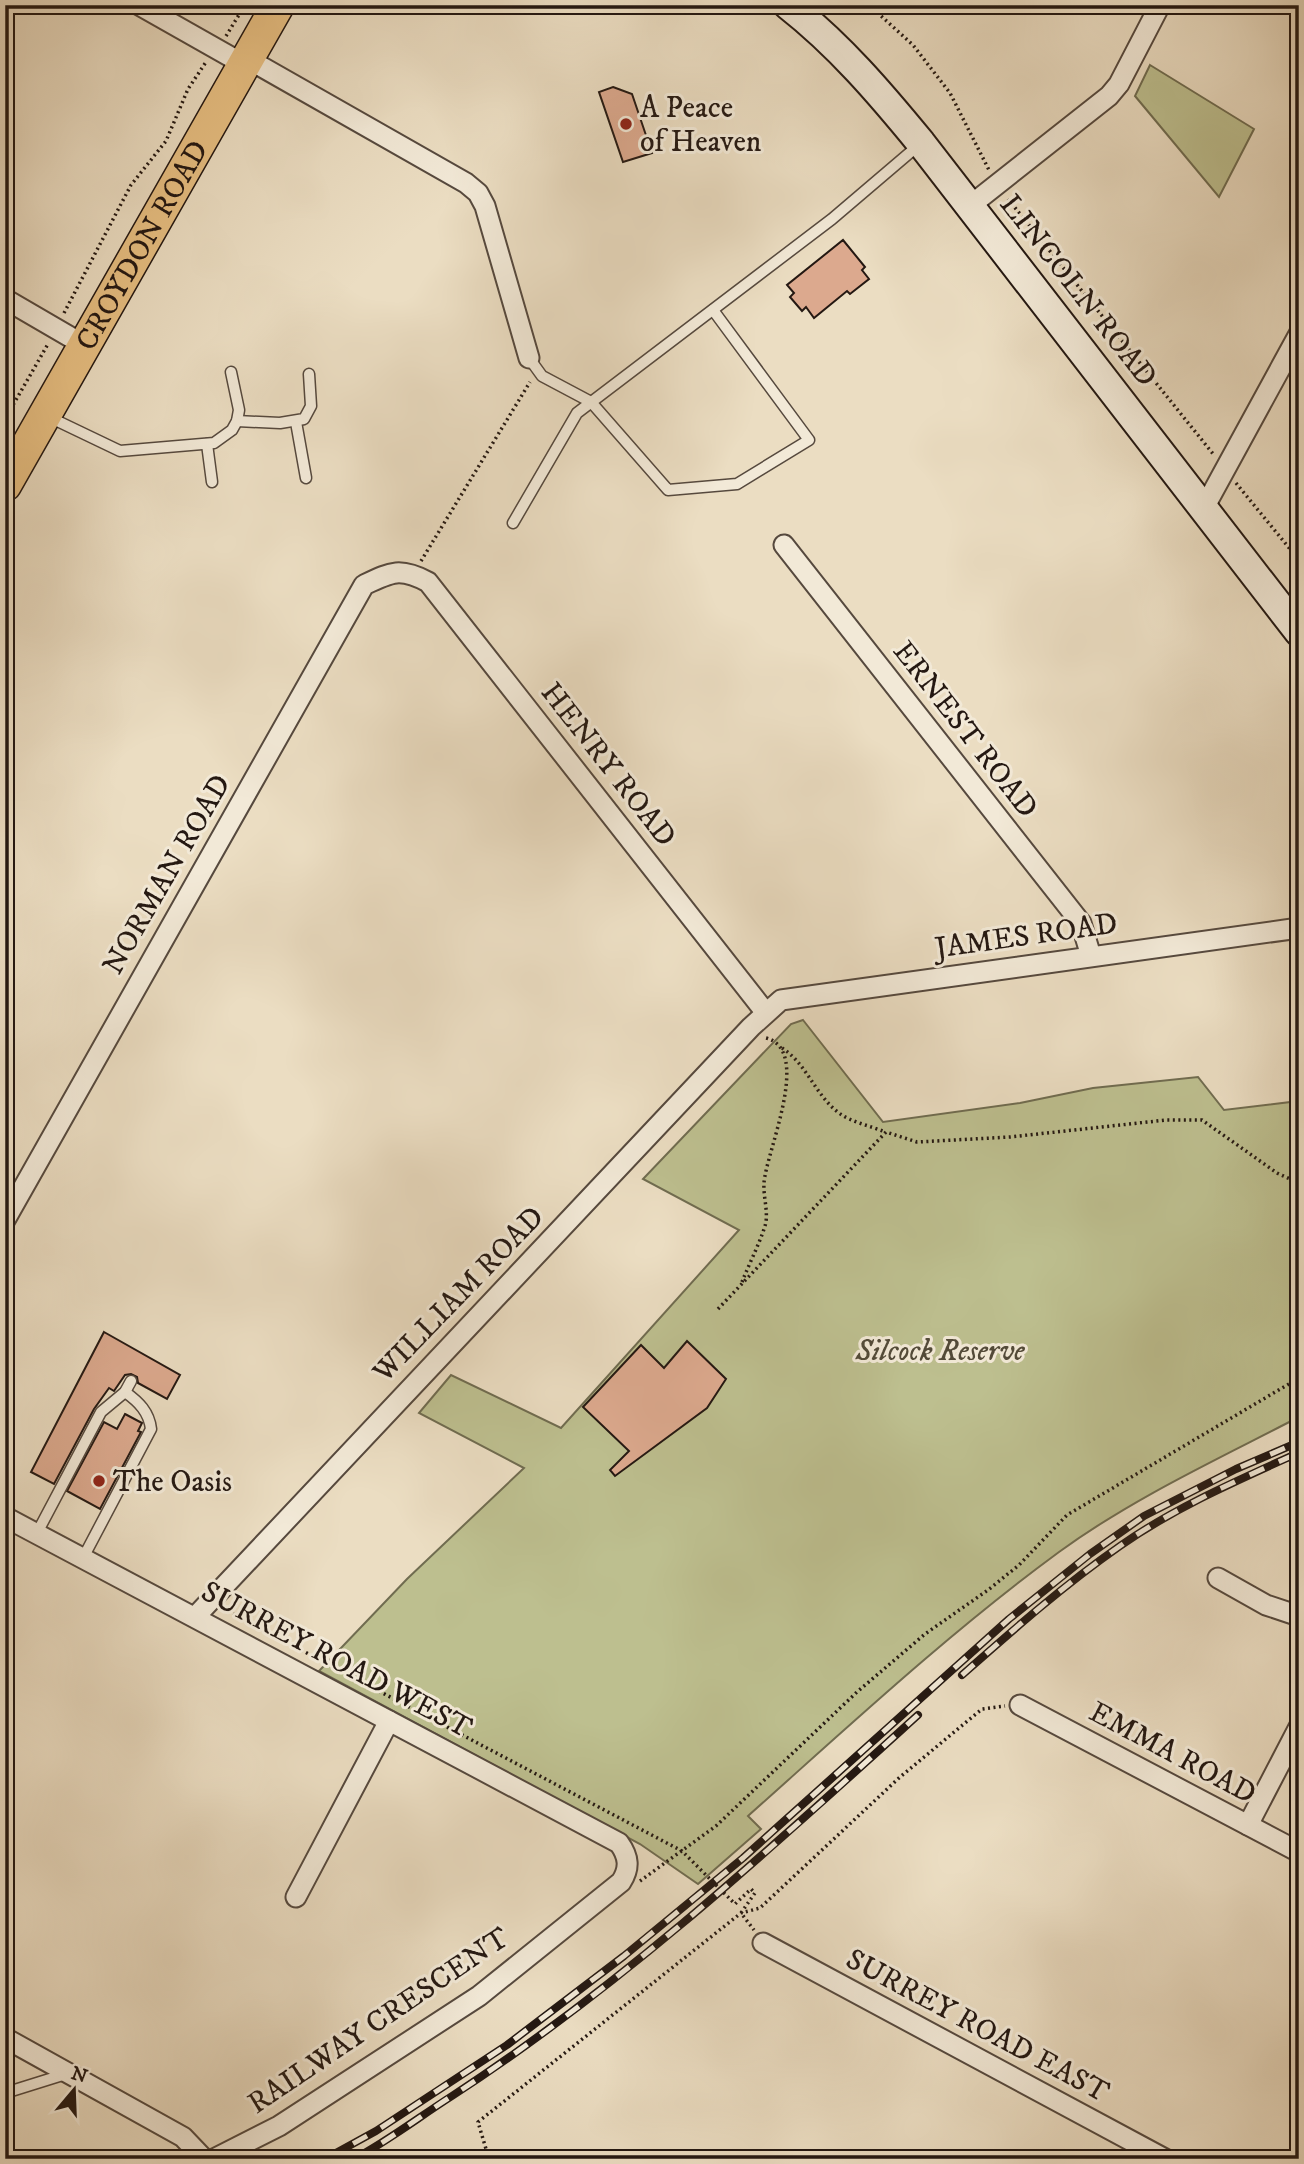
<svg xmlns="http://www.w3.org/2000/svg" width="1304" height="2164" font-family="'IM FELL DW Pica',serif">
<rect width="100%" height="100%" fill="#ebddc2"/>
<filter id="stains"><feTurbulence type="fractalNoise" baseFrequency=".00286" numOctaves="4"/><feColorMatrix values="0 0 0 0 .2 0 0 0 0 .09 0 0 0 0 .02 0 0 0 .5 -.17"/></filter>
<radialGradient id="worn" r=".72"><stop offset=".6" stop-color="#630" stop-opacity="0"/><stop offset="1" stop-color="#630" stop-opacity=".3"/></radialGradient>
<g fill="#bdbf8f" stroke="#706c50" stroke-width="2">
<polygon points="1150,65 1254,129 1219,197 1135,96"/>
<path d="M 803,1020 L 883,1122 L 1020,1103 L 1093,1088 L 1198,1077 L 1224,1110 L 1299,1101 L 1299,1417 C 1218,1459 1133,1498 1059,1552 C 950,1632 849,1726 748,1816 L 761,1829 L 698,1884 L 640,1844 L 319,1671 L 407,1579 L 524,1468 L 419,1413 L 451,1375 L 561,1428 L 739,1230 L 643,1179 L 791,1024 Z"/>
</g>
<g fill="#dca98e" stroke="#241812" stroke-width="2">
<polygon points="613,87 632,94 652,153 623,162 599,92"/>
<polygon points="843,240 865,267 862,270 869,279 850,294 847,291 814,318 806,307 802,311 790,297 794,293 787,285"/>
<polygon points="104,1332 180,1375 167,1399 138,1383 137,1377 131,1374 125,1375 114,1391 109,1388 94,1409 54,1484 31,1472"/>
<polygon points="687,1341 726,1379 707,1408 615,1476 610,1470 629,1451 583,1407 641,1345 664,1368"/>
<polygon points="125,1414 142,1423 138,1431 141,1432 100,1509 67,1491 104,1422 117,1429"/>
</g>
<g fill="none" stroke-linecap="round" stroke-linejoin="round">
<defs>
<g id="service">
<polyline points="529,358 542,376 591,402 668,490 737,484 809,440 713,310"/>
<polyline points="49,417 120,451 214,443 232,430 237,421 239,410 231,372"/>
<polyline points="237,421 280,423 304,419 311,406 309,374"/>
<polyline points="296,422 306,478"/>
<polyline points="207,444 212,482"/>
<polyline points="513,523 577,413 832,219 920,144"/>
<polyline points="37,1533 101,1412 125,1392 131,1381"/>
<path d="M 83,1558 L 151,1429 C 149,1412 139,1402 125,1392"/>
<polyline points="5,2093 69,2073"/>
</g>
<g id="minor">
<polyline points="139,5 245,65"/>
<polyline points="248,59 466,183 478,193 485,206 529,358"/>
<polyline points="971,205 1109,96 1119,84 1160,5"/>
<polyline points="5,299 84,345"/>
<polyline points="1204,508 1299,334"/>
<polyline points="784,545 1081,923 1091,956"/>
<path d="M 5,1220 L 364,585 C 391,572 400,567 428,582 L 766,1013"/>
<path d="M 5,1517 L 619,1843 C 629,1857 630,1868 621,1882 L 479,1996 L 279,2126 L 214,2159"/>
<polyline points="1218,1578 1266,1605 1299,1616"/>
<polyline points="195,1617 751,1027 781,1000 1299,928"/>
<polyline points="1020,1705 1299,1852"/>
<polyline points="1248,1825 1299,1727"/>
<polyline points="296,1897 389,1721"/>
<polyline points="763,1943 1165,2159"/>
<polyline points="5,2038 183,2137 204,2159"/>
</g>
<path id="secondary" d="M 788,5 C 839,45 880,93 921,143 L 1299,632"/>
<g id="primary">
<path id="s1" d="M 5,485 L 278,5"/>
</g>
</defs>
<use href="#service" stroke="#56493e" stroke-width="13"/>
<use href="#minor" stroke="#56493e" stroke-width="23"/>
<use href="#secondary" stroke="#241812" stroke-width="32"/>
<use href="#primary" stroke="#241812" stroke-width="35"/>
<g stroke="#241812" stroke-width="3.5" stroke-dasharray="2 3.5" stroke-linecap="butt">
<polyline points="869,5 913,45 950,93 989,170"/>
<polyline points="226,36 245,5"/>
<polyline points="1008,199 1214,455"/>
<polyline points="64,313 131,185 166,141 188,89 206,62"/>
<polyline points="5,419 48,344"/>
<polyline points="1236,483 1299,560"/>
<polyline points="421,561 530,382"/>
<path d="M 782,1048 C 807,1064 815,1095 839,1113 C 851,1122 871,1126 885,1132"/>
<path d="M 742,1282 C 749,1264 759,1245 765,1226 C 769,1213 763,1197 764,1183 C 766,1152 813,1050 766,1038"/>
<polyline points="718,1309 886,1132 917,1142 1010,1137 1166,1120 1202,1120 1277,1173 1290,1179 1299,1179"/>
<polyline points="233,1614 682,1851 735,1904 751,1889 755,1893 741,1913 754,1930"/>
<polyline points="640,1881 716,1826 857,1692 925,1634 988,1590 1019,1565 1067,1515 1299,1378"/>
<polyline points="489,2159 478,2122 741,1913 760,1908 900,1777 982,1709 1005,1706"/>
</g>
<use href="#service" stroke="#f2e9d7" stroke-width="10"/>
<use href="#minor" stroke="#f2e9d7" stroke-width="19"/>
<use href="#secondary" stroke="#f2e9d7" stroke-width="28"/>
<use href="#primary" stroke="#e6be81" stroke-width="32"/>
<defs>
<g id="rail">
<path d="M 962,1675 C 1013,1630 1064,1585 1120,1546 C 1174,1508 1236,1481 1296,1454"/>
<polyline points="325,2159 376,2131 507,2045 624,1956 743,1858 1009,1619 1090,1554 1144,1516 1236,1469 1299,1442"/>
<path d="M 354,2159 C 388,2141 419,2117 452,2096 C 621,1986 769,1850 918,1715"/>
</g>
</defs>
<use href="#rail" stroke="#241812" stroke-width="8"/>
<use href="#rail" stroke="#f2e9d7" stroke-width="5" stroke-dasharray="16" stroke-linecap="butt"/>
</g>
<g fill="#8f2418" stroke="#f2e9d7" stroke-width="2.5">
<circle cx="626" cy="124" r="7"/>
<circle cx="99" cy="1481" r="7"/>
</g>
<g text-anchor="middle" stroke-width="6" stroke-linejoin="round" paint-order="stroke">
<g font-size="30" fill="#241812" stroke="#f2e9d7" text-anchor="start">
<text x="640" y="117">A Peace<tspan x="640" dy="34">of Heaven</tspan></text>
<text x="113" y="1491">The Oasis</text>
</g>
<g font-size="30" fill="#241812" stroke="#f2e9d7">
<text dy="10" stroke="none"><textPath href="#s1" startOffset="276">CROYDON ROAD</textPath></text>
<text transform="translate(1079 290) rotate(52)" y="10">LINCOLN ROAD</text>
<text transform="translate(966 729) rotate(52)" y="10">ERNEST ROAD</text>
<text transform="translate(609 764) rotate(52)" y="10">HENRY ROAD</text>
<text transform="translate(166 874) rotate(-60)" y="10">NORMAN ROAD</text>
<text transform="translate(1026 935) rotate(-8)" y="10">JAMES ROAD</text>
<text transform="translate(458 1294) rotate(-46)" y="10">WILLIAM ROAD</text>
<text transform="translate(337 1659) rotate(28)" y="10">SURREY ROAD WEST</text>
<text transform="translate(1173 1752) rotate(28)" y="10">EMMA ROAD</text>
<text transform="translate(378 2020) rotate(-34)" y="10">RAILWAY CRESCENT</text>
<text transform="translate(978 2025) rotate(28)" y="10">SURREY ROAD EAST</text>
</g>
<g font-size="30" font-style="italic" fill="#524a38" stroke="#f2e9d7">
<text x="940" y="1360">Silcock Reserve</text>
</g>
</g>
<rect width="1304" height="2164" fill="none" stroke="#ebddc2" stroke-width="28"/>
<rect x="7" y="7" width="1290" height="2150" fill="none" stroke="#241812" stroke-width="3.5"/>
<rect x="14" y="14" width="1276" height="2136" fill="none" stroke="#241812" stroke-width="2"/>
<g transform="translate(74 2090) rotate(19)" stroke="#f2e9d7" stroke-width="5" paint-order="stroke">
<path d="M0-5L12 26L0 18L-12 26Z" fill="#241812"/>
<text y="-10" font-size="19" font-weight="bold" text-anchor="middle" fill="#241812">N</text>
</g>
<rect width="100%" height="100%" filter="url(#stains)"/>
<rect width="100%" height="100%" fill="url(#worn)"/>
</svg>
